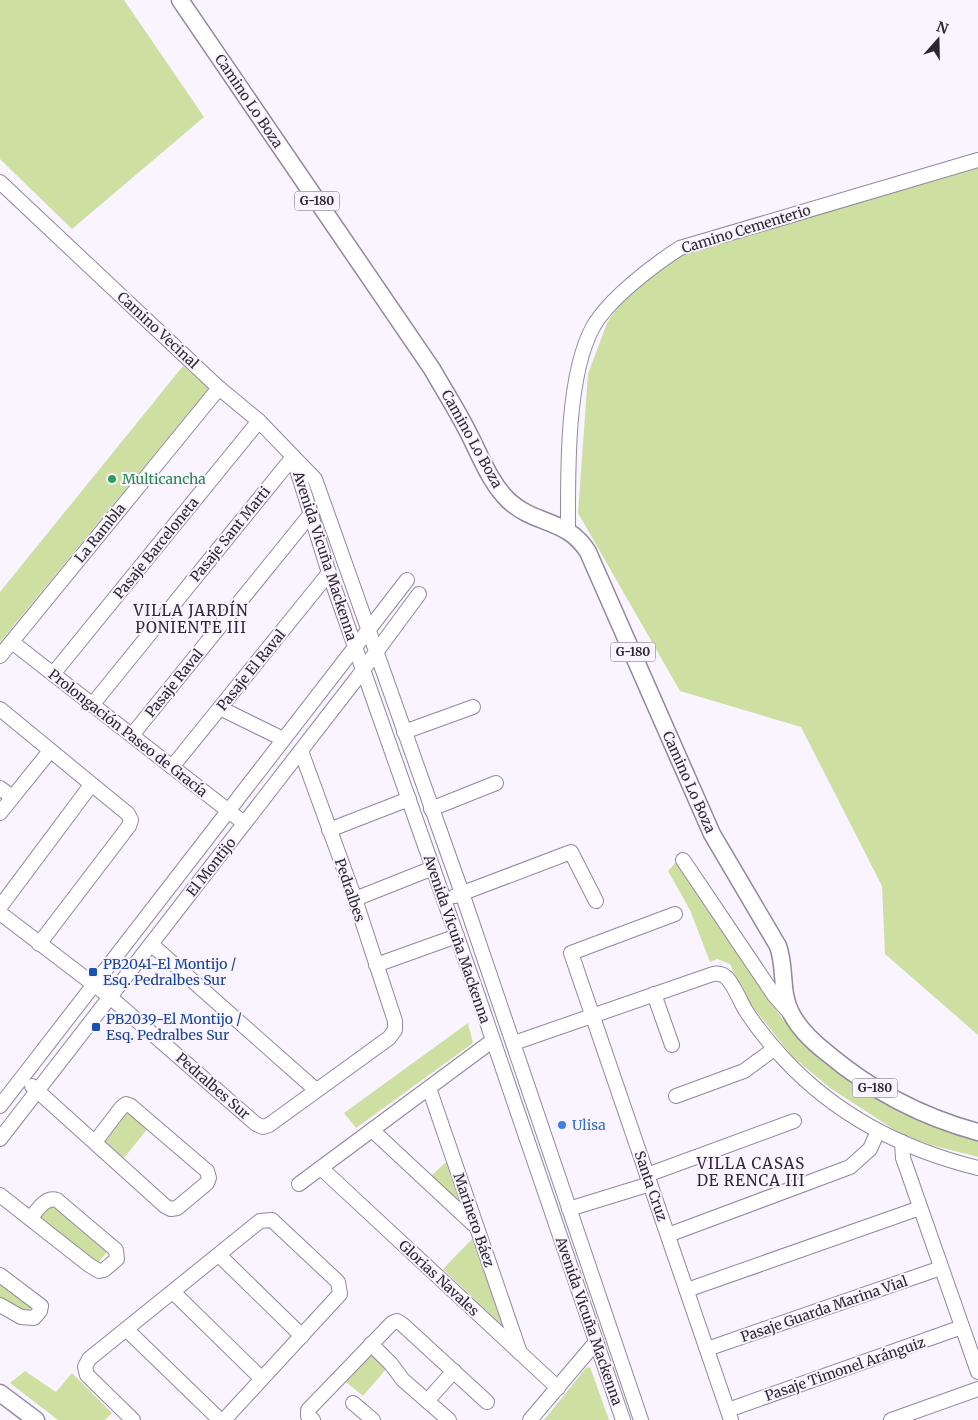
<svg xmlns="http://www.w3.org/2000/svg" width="978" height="1420" font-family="Merriweather,serif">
<rect width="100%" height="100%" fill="#f9f4ff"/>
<g fill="#cde0a1">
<polygon points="0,0 124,0 204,117 72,229 0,159"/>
<polygon points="978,166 978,1035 885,954 882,886 801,727 680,691 578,513 588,374 607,323 622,301 664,260"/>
<polygon points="183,366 209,388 0,642 0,592"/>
<polygon points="677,861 781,1017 829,1065 890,1104 947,1131 978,1139 978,1157 931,1145 901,1134 830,1088 792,1056 744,996 730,964 717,959 710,962 690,910 668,871"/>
<polygon points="468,1023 473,1043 356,1128 344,1113"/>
<polygon points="128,1112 148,1128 124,1158 104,1141"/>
<polygon points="446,1162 463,1211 430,1177"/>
<polygon points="52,1202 108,1251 96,1265 40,1216"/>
<polygon points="473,1238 502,1325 443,1269"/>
<polygon points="0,1281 34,1303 25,1316 0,1299"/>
<polygon points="371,1353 388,1367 363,1396 346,1382"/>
<polygon points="590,1367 609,1420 544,1420 586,1368"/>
<polygon points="25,1371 56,1392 72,1373 112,1413 105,1420 58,1420 10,1383"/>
</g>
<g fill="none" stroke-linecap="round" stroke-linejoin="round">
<defs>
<g id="minor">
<polyline points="0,182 219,388 259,421 315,479 462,893 641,1420"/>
<polyline points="294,460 329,573 479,999 623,1420"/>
<path d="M 568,530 C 568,474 566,376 593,327 C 609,299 652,266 680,248 L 978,160"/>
<polyline points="12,642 244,823"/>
<polyline points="0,656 219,388"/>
<polyline points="53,674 259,421"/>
<polyline points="92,705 293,457"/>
<polyline points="220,708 283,739"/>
<polyline points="0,709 128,814 131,820 129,826 39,944"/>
<polyline points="404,732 473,707"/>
<polyline points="132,735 310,515"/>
<polyline points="172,767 329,573"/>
<polyline points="0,788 12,797"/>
<polyline points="431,809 496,783"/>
<polyline points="0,813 50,751"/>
<polyline points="329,830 409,799"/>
<polyline points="683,860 774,995 789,1012"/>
<polyline points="455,896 571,852 596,901"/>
<polyline points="355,899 433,868"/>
<polyline points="0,907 91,785"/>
<polyline points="0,913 110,997 256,1124 263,1127 269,1125 389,1038 395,1030 395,1021 355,899 301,751"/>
<polyline points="675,914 571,953 731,1420"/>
<polyline points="151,944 316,1090"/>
<polyline points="376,965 457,936"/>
<polyline points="654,994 672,1045"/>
<path d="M 514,1043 L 713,974 C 718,973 723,974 727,978 C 735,987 740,1001 746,1011 C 757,1028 770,1044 784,1059 C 836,1115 905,1150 978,1168"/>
<polyline points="32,1086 165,1206 171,1209 177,1208 207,1183 209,1178 207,1171 131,1106 126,1104 121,1108 95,1142"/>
<polyline points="429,1088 519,1350"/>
<polyline points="676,1096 744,1071 774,1049"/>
<polyline points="0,1106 407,580"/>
<polyline points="372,1130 474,1225"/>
<polyline points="0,1139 357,678 419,594"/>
<polyline points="902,1142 903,1158 978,1372"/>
<polyline points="321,1168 558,1388"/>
<polyline points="647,1175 794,1121"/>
<polyline points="299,1184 492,1041"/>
<path d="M 0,1195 L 89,1265 L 99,1271 L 104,1270 L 117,1259 L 116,1250 L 57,1200 C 45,1196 37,1211 30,1219"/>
<polyline points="569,1209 650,1184"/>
<polyline points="668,1235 850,1167 870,1149 878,1131"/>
<polyline points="219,1255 302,1336"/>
<polyline points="0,1275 41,1306 40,1311 34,1318 21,1317 0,1305"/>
<polyline points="687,1290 920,1208"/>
<polyline points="173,1292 261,1378"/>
<polyline points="127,1330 220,1420"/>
<polyline points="371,1344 391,1364 403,1380 449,1420"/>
<polyline points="707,1349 941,1268"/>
<polyline points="427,1401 454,1371"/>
<polyline points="353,1403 373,1420"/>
<polyline points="728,1410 962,1327"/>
<polyline points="133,1420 87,1375 85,1367 89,1359 260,1221 272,1220 338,1282 340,1294 224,1420"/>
<polyline points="313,1420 308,1416 308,1410 392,1323 397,1321 402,1324 487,1402"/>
<polyline points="530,1420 596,1342"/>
<polyline points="891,1420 978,1389"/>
</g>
<g id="major">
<path d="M 180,0 L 432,369 C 444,390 457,410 468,432 C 480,455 490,483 509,501 C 535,525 568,519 588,552 L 712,834 L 778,946 C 786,968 780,992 791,1013 C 799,1029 813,1042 827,1053 C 871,1090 922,1117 978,1132"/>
<polyline points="0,1393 36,1420"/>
</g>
</defs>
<use href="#minor" stroke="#9287a0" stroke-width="16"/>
<use href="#major" stroke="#9287a0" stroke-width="19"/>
<use href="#minor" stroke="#fff" stroke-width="14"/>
<use href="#major" stroke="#fff" stroke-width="16"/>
</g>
<circle fill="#2e9e5b" stroke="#f9f4ff" stroke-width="2" cx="112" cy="479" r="5"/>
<g fill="#1a4fb4" stroke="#f9f4ff" stroke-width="2">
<rect x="88" y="967" width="10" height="10" rx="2.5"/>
<rect x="91" y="1022" width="10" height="10" rx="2.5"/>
</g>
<circle fill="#3f7fe0" stroke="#f9f4ff" stroke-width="2" cx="562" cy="1125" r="5"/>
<g text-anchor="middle" stroke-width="4" stroke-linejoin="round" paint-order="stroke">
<g fill="#f9f4ff" stroke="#6a6570" stroke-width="1">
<rect x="294.5" y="191.5" width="45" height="19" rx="4"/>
<rect x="610.5" y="642.5" width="45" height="19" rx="4"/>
<rect x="852.5" y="1078.5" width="45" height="19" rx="4"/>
</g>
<g font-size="12" font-weight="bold" fill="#2c2832">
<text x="317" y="205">G-180</text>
<text x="633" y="656">G-180</text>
<text x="875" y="1092">G-180</text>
</g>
<g font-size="14" fill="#2c2832" stroke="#f9f4ff">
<text transform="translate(249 101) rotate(56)" y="5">Camino Lo Boza</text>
<text transform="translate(746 229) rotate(-17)" y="5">Camino Cementerio</text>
<text transform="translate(158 330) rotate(43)" y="5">Camino Vecinal</text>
<text transform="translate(472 439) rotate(61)" y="5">Camino Lo Boza</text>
<text transform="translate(100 533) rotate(-51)" y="5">La Rambla</text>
<text transform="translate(230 534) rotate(-51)" y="5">Pasaje Sant Marti</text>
<text transform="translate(156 548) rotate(-51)" y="5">Pasaje Barceloneta</text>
<text transform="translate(325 556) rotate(72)" y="5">Avenida Vicuña Mackenna</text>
<text transform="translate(251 670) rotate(-51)" y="5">Pasaje El Raval</text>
<text transform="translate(174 683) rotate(-51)" y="5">Pasaje Raval</text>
<text transform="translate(128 733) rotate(38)" y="5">Prolongación Paseo de Gracía</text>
<text transform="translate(689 782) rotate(66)" y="5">Camino Lo Boza</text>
<text transform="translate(211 867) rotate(-52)" y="5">El Montijo</text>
<text transform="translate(350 890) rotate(71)" y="5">Pedralbes</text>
<text transform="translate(457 939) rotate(71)" y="5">Avenida Vicuña Mackenna</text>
<text transform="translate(213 1086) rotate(41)" y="5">Pedralbes Sur</text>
<text transform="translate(651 1186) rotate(71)" y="5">Santa Cruz</text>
<text transform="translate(474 1220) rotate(71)" y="5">Marinero Báez</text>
<text transform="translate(439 1278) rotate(43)" y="5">Glorias Navales</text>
<text transform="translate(824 1309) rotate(-19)" y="5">Pasaje Guarda Marina Vial</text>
<text transform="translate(589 1321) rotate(71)" y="5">Avenida Vicuña Mackenna</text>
<text transform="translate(845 1369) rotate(-19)" y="5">Pasaje Timonel Aránguiz</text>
</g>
<g font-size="14" fill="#27864d" stroke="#f9f4ff" text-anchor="start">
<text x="122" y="484">Multicancha</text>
</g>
<g font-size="14" fill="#164399" stroke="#f9f4ff" text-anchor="start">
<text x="103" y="969">PB2041-El Montijo /<tspan x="103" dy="16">Esq. Pedralbes Sur</tspan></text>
<text x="106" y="1024">PB2039-El Montijo /<tspan x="106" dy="16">Esq. Pedralbes Sur</tspan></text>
</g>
<g font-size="14" fill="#366cbe" stroke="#f9f4ff" text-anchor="start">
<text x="572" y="1130">Ulisa</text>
</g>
<g font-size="15" letter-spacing="1" fill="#30263b" stroke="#f9f4ff">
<text x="191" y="616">VILLA JARDÍN<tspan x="191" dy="17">PONIENTE III</tspan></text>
<text x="751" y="1169">VILLA CASAS<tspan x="751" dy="17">DE RENCA III</tspan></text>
</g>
</g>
<g transform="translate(938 40) rotate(20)" stroke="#f9f4ff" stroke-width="4" paint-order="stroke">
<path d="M0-4L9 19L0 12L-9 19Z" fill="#2c2832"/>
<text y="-8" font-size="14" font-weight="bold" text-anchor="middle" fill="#2c2832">N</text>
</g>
</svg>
